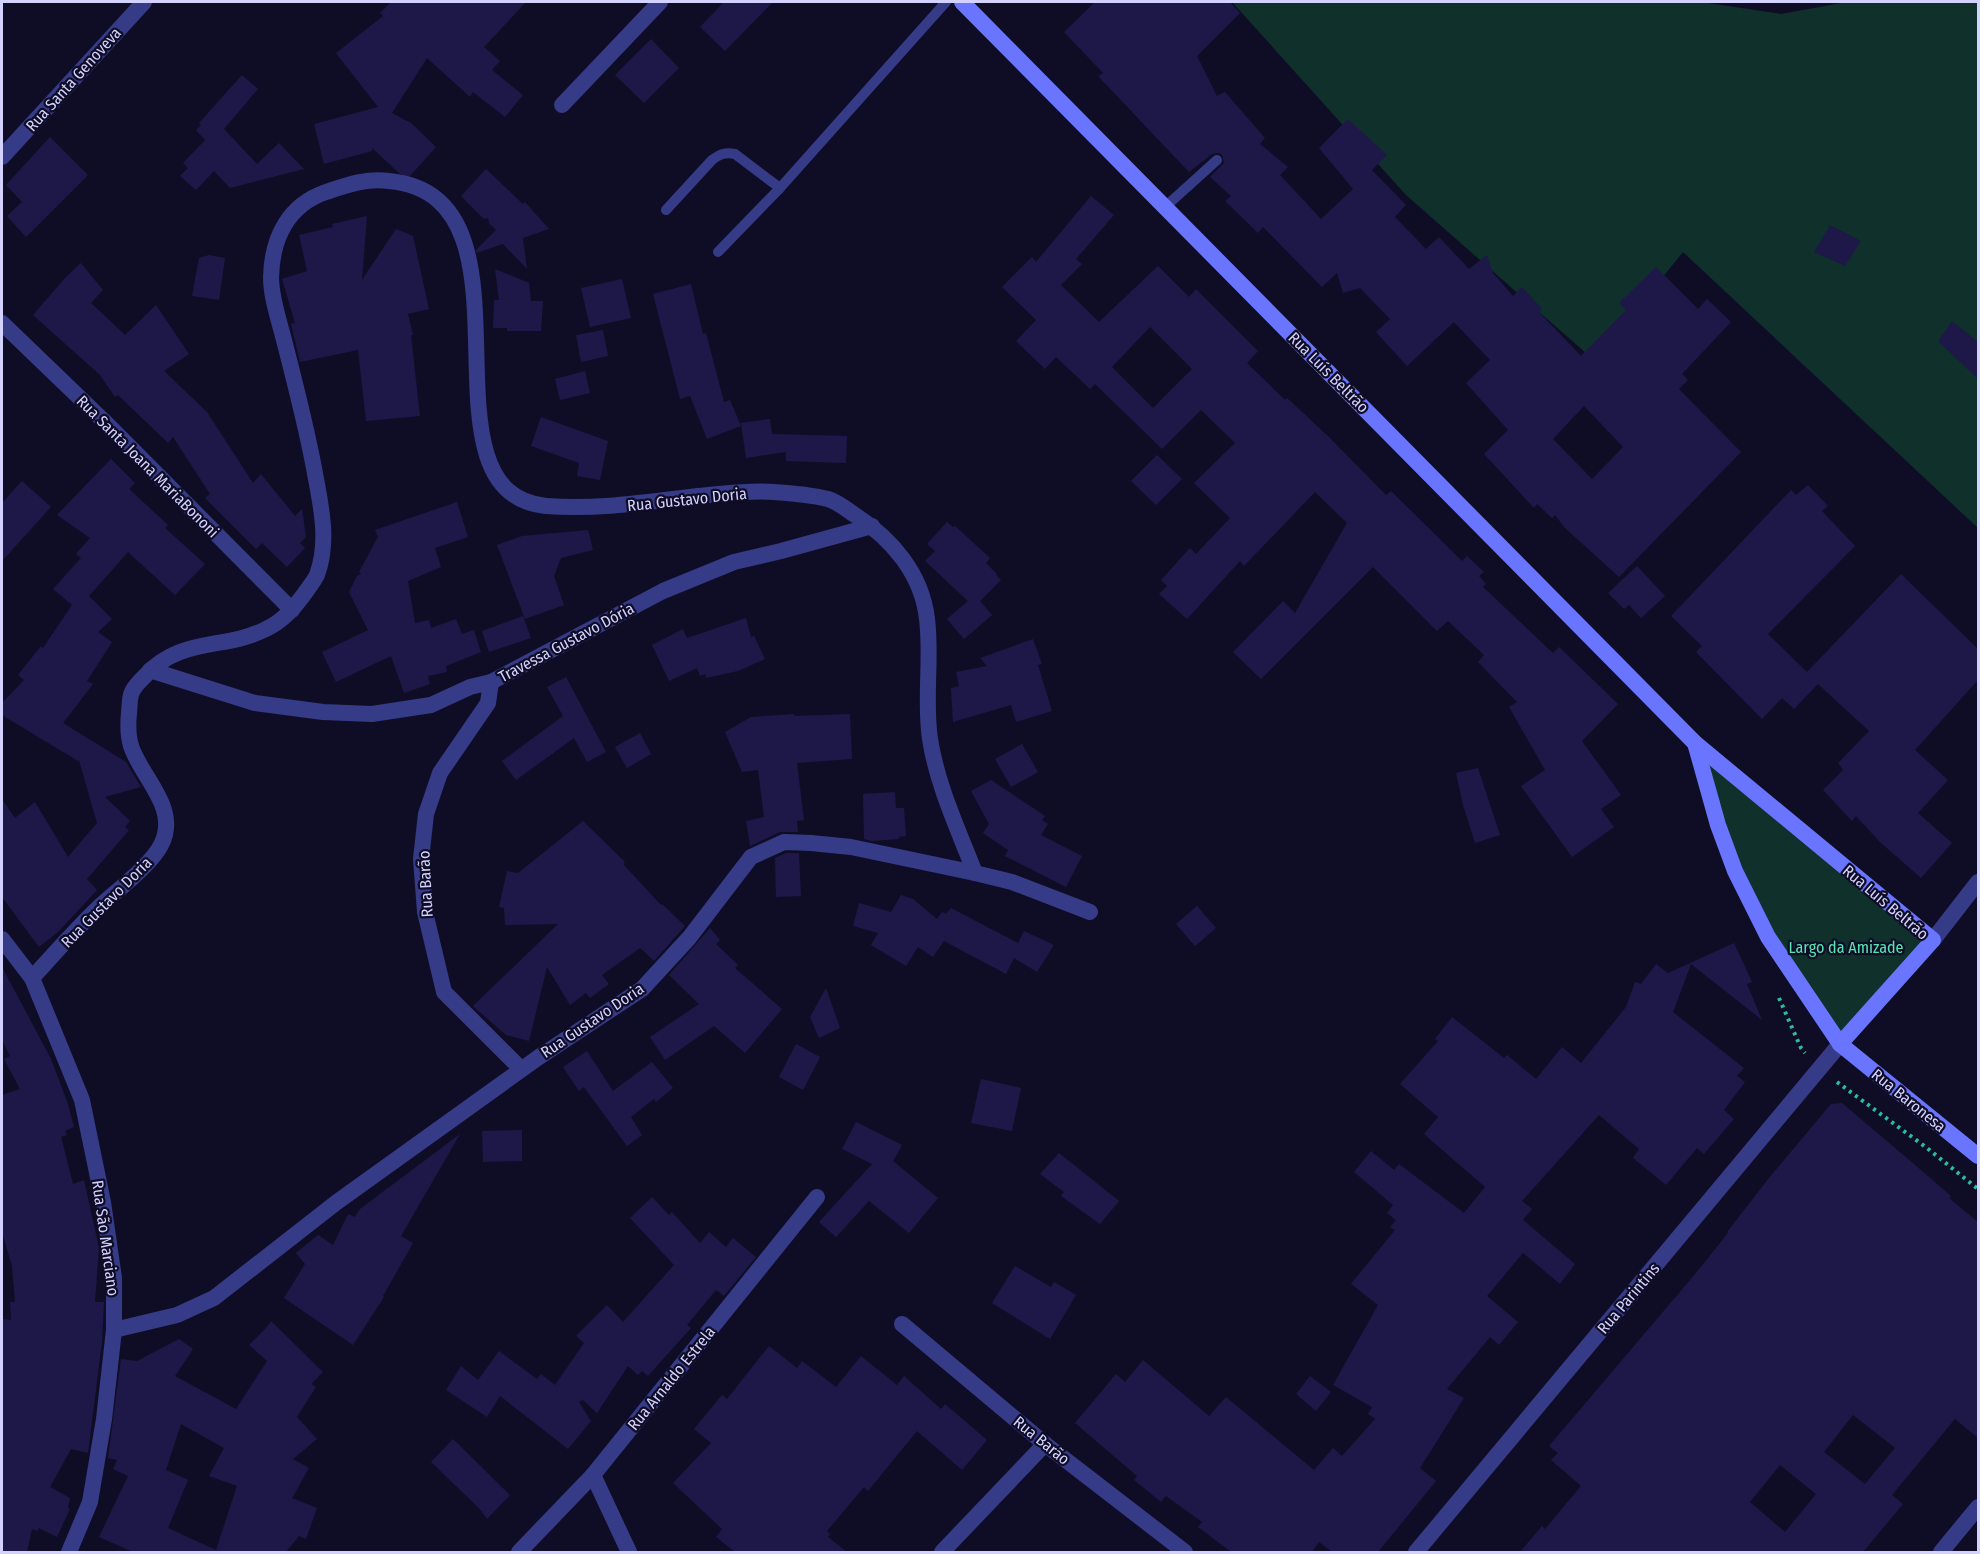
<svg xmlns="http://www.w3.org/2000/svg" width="1980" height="1554" font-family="'Fira Sans Condensed',sans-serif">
<rect width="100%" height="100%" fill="#0f0d26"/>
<g fill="#10302c">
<polygon points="1232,2 1701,2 1781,14 1847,2 1978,2 1978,528 1683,252 1595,361 1406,195"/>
<polygon points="1695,743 1933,940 1840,1044 1768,937"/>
</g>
<g fill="#1d1848" fill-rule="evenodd">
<polygon points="391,2 526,2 484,47 500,61 492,70 523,95 505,117 473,92 470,97 427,58 392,113 411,123 436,147 409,177 400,174 372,148 372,151 324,164 314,124 378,107 336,53 383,16 380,13"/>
<polygon points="724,2 773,2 725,51 700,27"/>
<path d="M 1095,2 L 1230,2 L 1240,13 L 1197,56 L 1217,96 L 1225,92 L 1265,138 L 1260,144 L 1288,167 L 1280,175 L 1321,219 L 1353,189 L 1319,148 L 1348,119 L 1387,155 L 1372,170 L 1406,205 L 1395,217 L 1426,249 L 1439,237 L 1469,269 L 1487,255 L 1493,273 L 1513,296 L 1522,287 L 1542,309 L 1539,312 L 1581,356 L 1626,310 L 1619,303 L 1656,267 L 1698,309 L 1707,299 L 1731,322 L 1682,374 L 1688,380 L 1679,389 L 1741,452 L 1619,577 L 1565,528 L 1555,515 L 1552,518 L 1537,504 L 1534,508 L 1484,454 L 1508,430 L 1466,383 L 1490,360 L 1454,322 L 1407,366 L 1376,332 L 1390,319 L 1360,288 L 1343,293 L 1337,273 L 1322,287 L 1263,227 L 1258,233 L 1225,201 L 1231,196 L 1210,177 L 1224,163 L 1222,155 L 1219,153 L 1212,154 L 1189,172 L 1098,76 L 1103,73 L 1064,32 ZM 1584,406 L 1623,447 L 1592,479 L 1553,439 Z"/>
<polygon points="651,39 679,68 644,103 615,75"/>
<polygon points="242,75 258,89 224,129 257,164 279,143 304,169 230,188 214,171 196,190 180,176 188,168 183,163 205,140 196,130 201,125 199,123"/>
<polygon points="50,137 88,175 26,237 7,216 22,202 6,185"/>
<polygon points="486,169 523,204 525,202 549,229 523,238 527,269 503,244 476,253 476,250 496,230 489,223 488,218 484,219 461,196"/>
<path d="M 1091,196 L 1114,215 L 1076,259 L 1082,264 L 1061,285 L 1099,322 L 1158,266 L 1189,297 L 1196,289 L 1258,351 L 1247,363 L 1285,400 L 1287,398 L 1328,436 L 1386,495 L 1391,491 L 1462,561 L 1467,556 L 1484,572 L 1479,576 L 1486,584 L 1483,587 L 1553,653 L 1559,647 L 1618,704 L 1582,741 L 1621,795 L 1601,809 L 1614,827 L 1572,857 L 1521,786 L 1545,770 L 1509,707 L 1517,702 L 1478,662 L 1484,655 L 1448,621 L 1437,631 L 1373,567 L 1261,679 L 1233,652 L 1283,601 L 1295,613 L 1347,523 L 1315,492 L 1244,566 L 1240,561 L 1187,619 L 1159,594 L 1167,586 L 1161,580 L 1190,548 L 1196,554 L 1230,518 L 1194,483 L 1235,443 L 1201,410 L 1162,449 L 1095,384 L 1090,389 L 1056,357 L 1045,369 L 1016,341 L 1036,320 L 1002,287 L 1032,257 L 1036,262 ZM 1150,327 L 1192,369 L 1153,408 L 1112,367 Z"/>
<polygon points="367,216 362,280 396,229 413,236 429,309 408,314 413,335 411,335 420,416 366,421 358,350 300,362 291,324 295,323 282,279 307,271 299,235 333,227 332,224"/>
<polygon points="1830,225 1861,241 1845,266 1814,252"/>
<polygon points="209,255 225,258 219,300 192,296 199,258"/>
<polygon points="81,263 103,290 91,303 125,335 156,305 189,354 164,371 207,412 253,483 261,474 295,516 302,509 306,537 300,543 305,548 287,567 262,543 256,549 205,498 210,494 173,437 168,443 118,395 115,397 100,375 33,315 65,278"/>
<polygon points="495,269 529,283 531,301 543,301 541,331 507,331 507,328 493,328 494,300 499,300"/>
<polygon points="622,279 631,318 590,327 581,288"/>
<polygon points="691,284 703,334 706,333 724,402 730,400 741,426 707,439 690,396 680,399 653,294"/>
<polygon points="1952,321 1978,342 1978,379 1938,341"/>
<polygon points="603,330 608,356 581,362 576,335"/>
<polygon points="585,371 590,393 560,400 555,379"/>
<polygon points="541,417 608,441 600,480 577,476 579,463 531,446"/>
<polygon points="770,419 772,434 847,436 846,463 786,461 786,452 746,458 741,423"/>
<polygon points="1157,455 1182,479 1156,505 1131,481"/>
<polygon points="111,459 135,483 129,489 168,525 165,528 205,564 175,595 128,552 89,596 112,619 98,632 112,642 87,681 93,684 63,723 126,762 141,787 105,797 130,821 125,827 129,830 87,879 97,890 59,931 39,947 2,897 2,799 15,818 35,802 68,857 97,823 79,760 78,761 2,715 2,703 24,680 18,675 41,646 43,648 72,605 53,589 81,558 76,554 90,538 57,515"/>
<polygon points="22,481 51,507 2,561 2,503"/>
<polygon points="1808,485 1828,506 1822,511 1855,546 1768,634 1807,672 1901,574 1978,649 1978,680 1915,750 1948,780 1918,813 1952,843 1921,878 1880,842 1856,816 1852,821 1823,790 1843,770 1838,763 1869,731 1818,684 1794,709 1782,698 1762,719 1696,652 1702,646 1671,616 1791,490 1796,495"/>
<polygon points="457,502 468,537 435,548 441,567 408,581 415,623 429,620 431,628 456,619 462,634 474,630 481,652 446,666 447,672 428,676 430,684 404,693 391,656 336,682 322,652 368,630 349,592 357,576 361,574 359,572 378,537 375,530"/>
<polygon points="947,522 953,527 955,526 990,558 986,563 997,574 996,575 1001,580 980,601 992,615 964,639 947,619 968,601 925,561 935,551 927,544"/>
<polygon points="588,530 593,550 561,558 554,576 564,605 525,619 497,545 522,536"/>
<polygon points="1637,566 1665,596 1641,618 1629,605 1624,609 1608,593"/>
<polygon points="523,616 531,638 489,652 482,631"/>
<polygon points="746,618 751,637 754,636 765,659 738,671 706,678 705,674 700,676 697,668 669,681 652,645 683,629 687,638"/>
<polygon points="1033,639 1042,664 1038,665 1052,711 1016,722 1011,705 953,722 951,688 959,686 956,672 987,666 980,658"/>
<polygon points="566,677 606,752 587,762 574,738 516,780 502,761 563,716 547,687"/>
<polygon points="794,714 794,716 850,714 852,759 797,763 804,820 797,821 798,832 780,832 750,846 746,821 764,817 758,770 742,772 725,732 751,717"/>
<polygon points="640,733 651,754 627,768 615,747"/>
<polygon points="1022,744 1038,772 1011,787 995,759"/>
<polygon points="1478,768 1500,835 1475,843 1463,805 1456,773"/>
<polygon points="991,780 1045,816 1042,820 1048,824 1041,835 1082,856 1066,887 1005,856 1008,850 983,833 989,824 971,791"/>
<polygon points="895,792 896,808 904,808 906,836 899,837 899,839 872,841 864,839 863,794"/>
<polygon points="583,821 625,862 623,864 661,905 662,904 685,926 654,961 640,948 602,975 609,984 590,998 586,993 570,1005 547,967 529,1041 506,1035 473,1006 558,924 505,925 504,908 499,907 507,871 518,873"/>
<polygon points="786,853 799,853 801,896 776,897 775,858"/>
<polygon points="901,895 913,899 937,919 942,912 946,914 951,908 1018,943 1024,931 1054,945 1037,972 1014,958 1006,974 944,941 933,957 918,947 906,966 871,945 878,933 853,926 859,903 891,912"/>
<polygon points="1197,906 1216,928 1195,946 1176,924"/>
<polygon points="710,928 720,940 716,944 738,965 735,968 782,1009 745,1053 714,1026 665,1060 650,1037 699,1004 669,975"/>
<polygon points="1734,943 1752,982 1747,984 1762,1020 1691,964 1673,1012 1744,1068 1737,1076 1745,1082 1724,1110 1734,1119 1704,1154 1697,1148 1666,1185 1633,1158 1639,1149 1599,1115 1522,1201 1532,1209 1523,1220 1575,1264 1560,1284 1523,1253 1487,1296 1518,1322 1499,1345 1490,1337 1447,1389 1464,1398 1420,1468 1436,1481 1378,1552 1332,1552 1319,1542 1312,1552 1231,1552 1198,1527 1202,1522 1166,1496 1161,1502 1134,1480 1137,1476 1075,1423 1116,1374 1125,1382 1143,1360 1209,1416 1226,1397 1314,1470 1333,1448 1342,1456 1375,1419 1368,1414 1372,1407 1333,1385 1378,1305 1351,1284 1395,1230 1390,1227 1396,1220 1387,1213 1393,1205 1354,1172 1371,1151 1394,1170 1399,1164 1464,1213 1485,1187 1424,1134 1438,1117 1400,1084 1438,1041 1435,1039 1452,1017 1504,1058 1507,1055 1536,1079 1562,1047 1581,1063 1626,1007 1635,982 1641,984 1656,964 1668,973"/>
<polygon points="2,967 51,1059 68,1104 74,1127 65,1131 67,1135 61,1137 73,1184 84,1180 99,1248 95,1302 104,1302 102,1342 88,1453 71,1449 50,1487 70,1498 68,1508 70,1509 57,1537 39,1528 37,1531 32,1529 27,1552 2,1552 2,1319 11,1320 10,1302 15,1302 12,1266 2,1232 2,1095 20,1089 4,1059 10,1056 2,1040"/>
<polygon points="826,988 840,1028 819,1038 810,1017"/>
<polygon points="796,1044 820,1057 803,1090 779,1077"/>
<polygon points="587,1051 613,1091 652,1062 673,1088 656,1102 654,1099 631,1117 642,1135 627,1146 584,1087 579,1091 563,1067"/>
<polygon points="981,1079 1021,1088 1012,1131 971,1123"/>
<path d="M 1842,1103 L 1914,1164 L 1951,1196 L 1949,1198 L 1978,1222 L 1978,1438 L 1955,1419 L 1892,1495 L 1903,1504 L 1863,1552 L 1520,1552 L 1542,1526 L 1545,1529 L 1581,1486 L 1551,1460 L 1558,1453 L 1549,1446 L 1696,1273 L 1728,1233 L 1727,1232 L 1769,1178 L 1831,1104 ZM 1853,1415 L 1895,1448 L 1865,1484 L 1824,1452 ZM 1780,1465 L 1816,1494 L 1785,1532 L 1750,1502 Z"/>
<polygon points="856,1122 902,1145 893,1161 938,1198 909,1233 869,1201 836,1237 819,1222 872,1164 842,1149"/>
<polygon points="522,1130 522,1161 483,1162 482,1131"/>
<polygon points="460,1134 401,1236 413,1243 383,1296 384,1297 353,1345 284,1298 305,1264 296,1253 318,1235 333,1245 348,1214 355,1217 360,1209"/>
<polygon points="1059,1153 1119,1201 1100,1224 1061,1196 1064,1192 1040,1174"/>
<polygon points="652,1197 669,1215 672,1212 700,1243 709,1232 726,1247 733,1238 756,1257 724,1296 716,1290 687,1325 691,1328 648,1376 642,1371 638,1375 628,1366 597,1413 583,1400 579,1402 591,1421 568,1449 500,1396 487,1417 446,1390 461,1366 478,1380 499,1351 537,1379 541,1374 555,1385 584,1343 576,1336 607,1305 623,1322 674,1265 630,1218"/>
<polygon points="1015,1266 1051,1287 1054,1282 1076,1295 1050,1339 992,1303"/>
<path d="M 271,1321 L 323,1372 L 311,1384 L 316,1387 L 297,1417 L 317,1439 L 293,1459 L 309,1468 L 292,1498 L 317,1508 L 306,1539 L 299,1536 L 286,1552 L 133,1552 L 99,1537 L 128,1476 L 113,1469 L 117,1460 L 108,1458 L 121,1359 L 137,1361 L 179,1339 L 193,1349 L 175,1376 L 236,1409 L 267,1361 L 249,1345 L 266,1328 ZM 181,1424 L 224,1448 L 209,1476 L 237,1486 L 216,1550 L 168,1528 L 188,1480 L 166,1470 Z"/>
<polygon points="769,1346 797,1368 802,1361 836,1387 861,1356 897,1385 904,1376 941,1409 945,1404 987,1440 962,1470 917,1431 868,1491 864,1487 827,1531 830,1534 828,1537 847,1552 735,1552 716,1537 722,1529 673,1483 711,1443 694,1429 722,1395 727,1399"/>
<polygon points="1310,1376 1331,1392 1316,1411 1296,1394"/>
<polygon points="453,1439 510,1495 487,1519 479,1508 431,1462"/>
</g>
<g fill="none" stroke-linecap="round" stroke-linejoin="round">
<g stroke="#28bda4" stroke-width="4" stroke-dasharray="3 4.5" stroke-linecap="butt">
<polyline points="1779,998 1801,1048 1805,1053"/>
<polyline points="1837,1082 1927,1148 1978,1189"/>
</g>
<g stroke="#363b87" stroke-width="10">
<polyline points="1165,207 1217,160"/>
<path d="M 666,210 L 712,160 C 720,154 725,152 735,154 L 780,188 L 946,2"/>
<polyline points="718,252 780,188"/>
</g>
<g stroke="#363b87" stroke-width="16">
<polyline points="562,105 660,2"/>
<polyline points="2,157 144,2"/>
<polyline points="2,323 110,427 292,610"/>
<polyline points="150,670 255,703 323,712 372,714 431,705 470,687 491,682 663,591 734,562 781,551 872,526"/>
<polyline points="491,682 488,703 440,773 426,814 421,859 425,912 444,992 521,1069"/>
<polyline points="975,873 1012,882 1090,912"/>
<polyline points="2,939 32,978 82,1100 103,1202 114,1278 114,1330 104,1419 90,1502 69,1552"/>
<polyline points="1933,940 1978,882"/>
<path d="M 32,978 C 54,954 76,929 99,907 C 116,891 151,865 161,845 C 180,808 142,779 131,746 C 128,736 128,723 129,713 C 130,706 129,698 132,692 C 135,685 141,680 146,675 C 180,637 225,650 266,629 C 283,621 294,608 305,593 C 309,587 314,581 317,575 C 330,540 320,502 314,468 C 306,425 295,383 284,340 C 279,320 271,298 271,277 C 272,238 288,205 326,192 C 347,185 366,178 389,181 C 550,196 408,493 546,506 C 597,510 647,502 698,496 C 723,494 748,490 774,492 C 791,493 811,495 828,499 C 838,502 847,510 855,515 C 892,539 922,574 927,619 C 932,659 924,699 930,739 C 937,785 958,829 975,873 L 851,847 L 811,843 L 784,842 L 751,857 L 689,938 L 642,989 L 539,1057 L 337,1202 L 214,1298 L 177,1315 L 114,1330"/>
<polyline points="902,1324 1045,1444 1185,1552"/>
<polyline points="593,1475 629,1552"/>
<polyline points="519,1552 593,1475 817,1197"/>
<polyline points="942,1552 1045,1444"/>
</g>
<g stroke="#363b87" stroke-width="16">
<polyline points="1416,1552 1840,1044"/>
<polyline points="1941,1552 1978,1507"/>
</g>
<g stroke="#6975ff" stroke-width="16">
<polyline points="962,2 1695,743 1933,940 1840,1044"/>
<polyline points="1695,743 1718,825 1735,871 1768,937 1840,1044 1978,1156"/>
</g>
</g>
<g text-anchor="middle" stroke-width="4.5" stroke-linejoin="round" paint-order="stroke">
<g font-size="16" fill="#d3d2ff" stroke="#0f0d26">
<text transform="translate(73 79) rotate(-48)" y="6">Rua Santa Genoveva</text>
<text transform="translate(1329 372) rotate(45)" y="6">Rua Luís Beltrão</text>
<text transform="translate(148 466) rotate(45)" y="6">Rua Santa Joana MariaBononi</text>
<text transform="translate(687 499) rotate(-6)" y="6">Rua Gustavo Doria</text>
<text transform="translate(566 642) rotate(-28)" y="6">Travessa Gustavo Dória</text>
<text transform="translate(425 884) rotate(-93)" y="6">Rua Barão</text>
<text transform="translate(106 902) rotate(-45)" y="6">Rua Gustavo Doria</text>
<text transform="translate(1886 902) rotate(40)" y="6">Rua Luís Beltrão</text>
<text transform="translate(592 1020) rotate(-34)" y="6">Rua Gustavo Doria</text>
<text transform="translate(1909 1100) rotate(39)" y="6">Rua Baronesa</text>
<text transform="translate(106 1238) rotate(82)" y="6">Rua São Marciano</text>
<text transform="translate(1628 1298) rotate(-50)" y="6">Rua Parintins</text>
<text transform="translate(671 1378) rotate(-51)" y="6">Rua Arnaldo Estrela</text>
<text transform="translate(1042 1440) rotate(39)" y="6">Rua Barão</text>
</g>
<g font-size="16" fill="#57e6b3" stroke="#0f0d26">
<text x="1846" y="953">Largo da Amizade</text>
</g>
</g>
<rect width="1980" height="1554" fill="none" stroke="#d3d2ff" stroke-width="6"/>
</svg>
